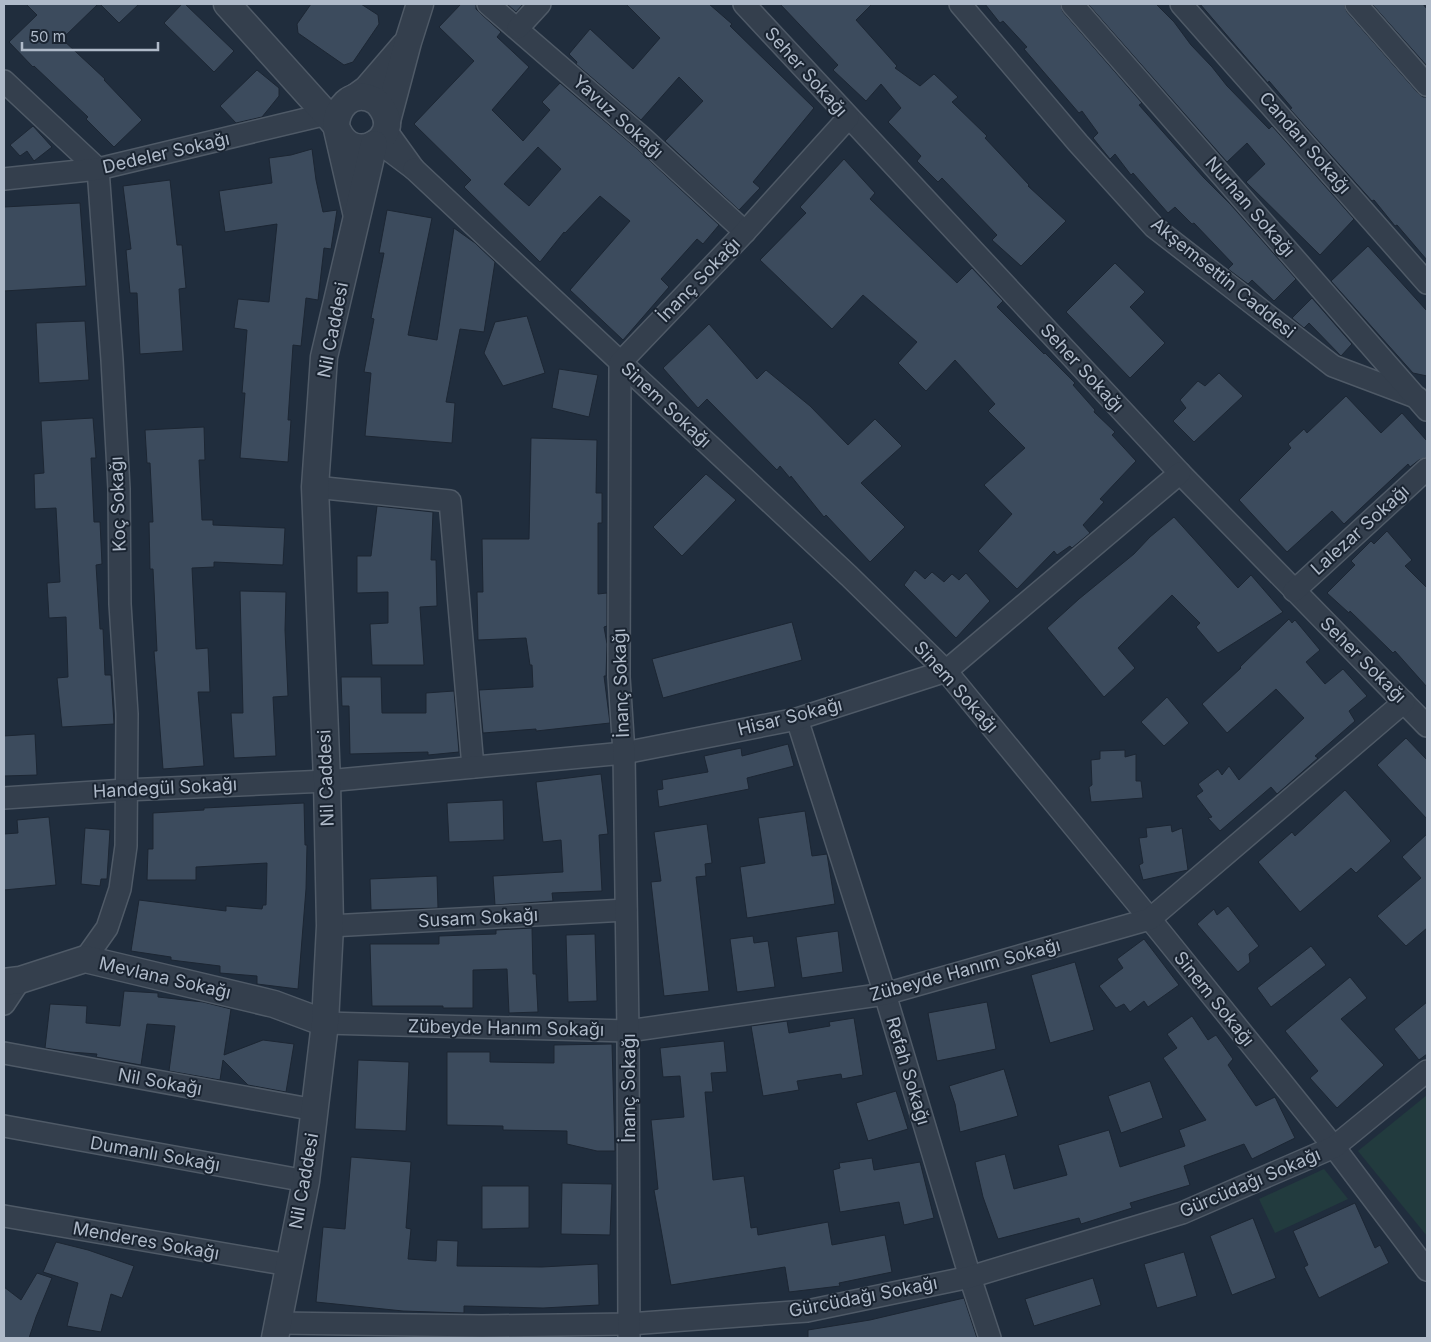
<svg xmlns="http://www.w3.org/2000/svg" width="1431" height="1342" font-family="Inter,sans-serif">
<rect width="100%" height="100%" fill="#202d3d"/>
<g fill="#223b3e">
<polygon points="1427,1095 1427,1236 1358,1151"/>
<polygon points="1324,1169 1348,1199 1275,1233 1259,1199"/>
</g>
<g fill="#3c4b5d" stroke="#1c2633" fill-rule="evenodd">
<polygon points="26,4 98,4 62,39 105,79 104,80 142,120 114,147 86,119 88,117 34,66 33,67 9,42 37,15"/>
<polygon points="100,4 139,4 119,23"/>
<polygon points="182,4 185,4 234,51 214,72 164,23"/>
<polygon points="311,4 361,4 378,15 379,24 353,62 344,65 298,33 297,24"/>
<path d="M 461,4 L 476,4 L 476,9 L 480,13 L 501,32 L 497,37 L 529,67 L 492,110 L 523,141 L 550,110 L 542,102 L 560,83 L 636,148 L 719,225 L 703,244 L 697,239 L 661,279 L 669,287 L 623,340 L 570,290 L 630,221 L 600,196 L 565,233 L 564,232 L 540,262 L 464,187 L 471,180 L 414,124 L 474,61 L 439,27 ZM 538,147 L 561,169 L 529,206 L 504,184 Z"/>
<polygon points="507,4 523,4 516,12"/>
<polygon points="626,4 709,4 732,24 730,26 814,108 753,182 760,188 739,210 665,141 703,101 679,77 641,120 576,64 577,62 569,54 590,29 633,69 660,38"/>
<polygon points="780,4 872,4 856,20 897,66 895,68 920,86 934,74 958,97 952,102 987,136 985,138 1029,185 1028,186 1066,221 1021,266 992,240 997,235 942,178 938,182 917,161 921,156 888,122 901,108 881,84 866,101 833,70 838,65"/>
<polygon points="985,4 1060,4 1063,12 1142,103 1139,105 1204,178 1231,205 1296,279 1274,301 1252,280 1248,284 1228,269 1233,264 1194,223 1192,224 1175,207 1168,213 1133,173 1131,175 1115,154 1110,159 1093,138 1098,133 1082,111 1079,113 1024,49 1027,47 1003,21 1000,23"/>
<polygon points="1088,4 1156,4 1174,22 1191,45 1212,67 1227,86 1269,129 1272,126 1354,219 1320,255 1246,182 1265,164 1247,143 1227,162"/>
<polygon points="1200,4 1344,4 1347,12 1418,93 1423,97 1427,97 1427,260 1397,225 1395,226 1374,200 1372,201 1290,109 1292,108 1269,81 1268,83"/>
<polygon points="1372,4 1423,4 1427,9 1427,66"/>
<polygon points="257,70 279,88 279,96 262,117 236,123 220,106"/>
<polygon points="33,126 52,147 34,161 27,151 20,156 10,145"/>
<polygon points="312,149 316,180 323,212 337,210 331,249 324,248 318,300 306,298 301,346 293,345 288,420 291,420 288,462 240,458 245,393 242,393 247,330 234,328 238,299 269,302 277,224 225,232 219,191 272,183 269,158 291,155"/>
<polygon points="844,159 875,193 870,199 957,283 972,268 1003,301 997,307 1044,354 1045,353 1075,383 1073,385 1095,410 1094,412 1115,432 1112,435 1136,461 1100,499 1104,502 1083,525 1090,533 1072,548 1070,546 1057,555 1054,551 1017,589 978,551 1012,514 984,485 1025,448 988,411 995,404 955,360 926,391 898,363 917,342 863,295 832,329 760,260 806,213 800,207"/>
<polygon points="170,180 177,245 182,245 186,288 179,289 183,351 140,354 137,293 130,293 126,250 131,249 123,186"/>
<polygon points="80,203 86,286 4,291 4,207"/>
<polygon points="387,210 432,218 408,335 437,340 454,228 475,243 495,262 484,332 460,329 446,402 455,403 452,443 365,436 371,373 364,372 374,319 371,318 384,253 379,253"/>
<polygon points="1368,246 1427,311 1427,376 1413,373 1331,281"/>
<polygon points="1115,263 1145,292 1130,307 1165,343 1130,378 1066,312"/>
<polygon points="1312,298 1352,344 1341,356 1309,323 1304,328 1292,318"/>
<polygon points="527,316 545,373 503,386 484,353 495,322"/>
<polygon points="85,321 89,380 39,383 36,323"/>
<polygon points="709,324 757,379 766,370 810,406 848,445 875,419 902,446 861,483 905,527 870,562 826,515 824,517 791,476 790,478 780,466 777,470 707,399 698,408 663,368"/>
<polygon points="559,369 598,375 589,417 552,408"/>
<polygon points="1219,373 1243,396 1194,442 1173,421 1186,408 1180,400 1198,381 1205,386"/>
<polygon points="1346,396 1381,433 1402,413 1427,441 1427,457 1419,460 1410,467 1408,464 1344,524 1332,511 1287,552 1239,500 1291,448 1288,444 1304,429 1307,433"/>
<polygon points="93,418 96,458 91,458 94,522 100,522 102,564 96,565 100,629 103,629 105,675 111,675 114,724 62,727 57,678 68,677 66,617 49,618 47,583 60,582 56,508 35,509 34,474 44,473 41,421"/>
<polygon points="204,427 205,460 199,460 202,520 213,520 213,525 285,528 283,565 214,562 214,567 192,568 196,649 208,648 210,692 198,692 204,766 163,769 154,651 157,651 153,569 150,569 149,522 153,522 150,463 147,463 145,430"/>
<polygon points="531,438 597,440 596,493 602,493 602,523 598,523 598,594 607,593 607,626 604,627 607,644 606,676 604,676 610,723 536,731 536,729 483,733 479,690 533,687 532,665 530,665 526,638 478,640 477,592 483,592 482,539 529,539"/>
<polygon points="706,474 736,500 682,556 653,527"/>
<polygon points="377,506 433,512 431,560 436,560 437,606 420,607 424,665 372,665 370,624 388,623 388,592 357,593 357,556 371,556"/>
<polygon points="1174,517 1238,588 1251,575 1283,612 1218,653 1196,627 1200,623 1172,595 1118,648 1135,668 1104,697 1047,628 1079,599 1134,554 1150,537"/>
<polygon points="1387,531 1412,560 1405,566 1427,588 1427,687 1395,651 1393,653 1350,611 1349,613 1327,593 1355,565 1351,561 1371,541 1374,544"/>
<polygon points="915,570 925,579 932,572 944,582 952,574 959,580 966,573 990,601 956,638 904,585"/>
<polygon points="240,591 286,592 285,630 288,696 273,697 276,756 234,758 231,713 243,713"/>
<polygon points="1289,619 1292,623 1295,620 1320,650 1306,662 1325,684 1343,669 1367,696 1349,711 1355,721 1315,756 1318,758 1277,794 1271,787 1220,831 1208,818 1212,817 1196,796 1203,791 1198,784 1218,769 1222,775 1229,766 1239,780 1304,718 1276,689 1227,733 1202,704 1241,668 1240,667"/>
<polygon points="792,622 802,660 663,698 652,659"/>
<polygon points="341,677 381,677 382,713 426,713 426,693 454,691 459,752 428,755 428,752 350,754 349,706 342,706"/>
<polygon points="1167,697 1189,723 1164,746 1141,722"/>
<polygon points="35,734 37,775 4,776 4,736"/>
<polygon points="1406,738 1427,760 1427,819 1377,765"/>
<polygon points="788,744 794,766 747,778 749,789 659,807 657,790 663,789 662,780 708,772 704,756 741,748 742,756"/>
<polygon points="1125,750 1125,757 1136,754 1136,781 1141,781 1143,798 1091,802 1089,787 1092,785 1091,760 1100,759 1100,751"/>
<polygon points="601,774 608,834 599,835 602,891 552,893 553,901 495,905 493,876 563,872 561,840 543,842 536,782"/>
<polygon points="1345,790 1391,841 1356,873 1351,868 1300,912 1258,862 1292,832 1295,836"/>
<polygon points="503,800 504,840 449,842 447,803"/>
<polygon points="304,803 305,845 307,845 306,889 298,989 257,984 257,976 220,973 220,966 171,960 171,957 131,951 139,900 226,911 226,906 262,909 263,905 266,905 267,863 196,867 196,880 147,880 148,849 153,849 153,813 204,810 204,808"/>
<polygon points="805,811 812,856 827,854 835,904 747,918 740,867 765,863 758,818"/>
<polygon points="49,817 56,885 4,890 4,834 18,833 17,820"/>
<polygon points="707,824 712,863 705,864 706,876 696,877 709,991 664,996 651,882 661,881 654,832"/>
<polygon points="1171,825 1172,832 1182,828 1188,870 1143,880 1139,865 1143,863 1139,838 1147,837 1146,828"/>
<polygon points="85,828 110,830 107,879 101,879 100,886 81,884"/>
<polygon points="1427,834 1427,928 1406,946 1377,916 1421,878 1402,857"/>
<polygon points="437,876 438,908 371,910 370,879"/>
<polygon points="1228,906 1259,946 1249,954 1250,962 1238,972 1197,924 1214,909 1217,915"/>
<polygon points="532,928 533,974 536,974 538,1012 509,1013 507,969 473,970 473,1008 443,1008 443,1006 372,1006 370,944 439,944 439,936 496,934 496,930"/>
<polygon points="838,931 843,972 802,978 796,937"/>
<polygon points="595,934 597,1001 568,1002 566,935"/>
<polygon points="753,936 754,943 768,941 775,987 737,992 730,939"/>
<polygon points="1144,939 1179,985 1148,1007 1144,1001 1130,1012 1124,1004 1116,1008 1099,986 1123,968 1117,959"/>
<polygon points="1311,946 1326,965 1271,1007 1257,988"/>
<polygon points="1075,962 1094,1030 1050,1043 1031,975"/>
<polygon points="1350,977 1367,998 1341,1019 1384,1065 1337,1108 1310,1078 1318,1071 1285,1031"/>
<polygon points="124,991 158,993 158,997 203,1002 231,1009 224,1055 263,1040 294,1044 286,1092 248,1085 223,1060 220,1080 169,1071 175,1026 147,1024 141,1065 96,1057 97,1054 70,1052 45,1048 50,1004 87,1006 86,1023 120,1026"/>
<polygon points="987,1002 996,1049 937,1061 928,1013"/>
<polygon points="1427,1002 1427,1054 1419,1060 1394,1029"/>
<polygon points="1192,1016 1208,1040 1216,1035 1233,1059 1228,1065 1256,1106 1275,1097 1295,1138 1252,1159 1244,1144 1184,1166 1190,1185 1130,1203 1132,1208 1081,1224 1079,1218 998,1239 983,1197 975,1162 1005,1154 1014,1189 1067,1175 1058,1145 1109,1130 1120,1167 1185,1146 1179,1130 1206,1120 1163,1058 1177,1048 1167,1034"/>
<polygon points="854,1018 863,1075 842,1079 841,1074 797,1081 799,1090 763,1096 751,1026 787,1021 789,1033 830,1026 829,1022"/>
<polygon points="724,1041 727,1072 711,1073 713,1092 705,1092 713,1180 744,1176 751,1228 757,1227 758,1235 828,1222 832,1245 885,1235 892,1272 839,1283 840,1286 789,1292 785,1267 671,1285 654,1190 658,1189 651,1120 684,1117 680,1076 663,1077 660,1048"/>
<polygon points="612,1044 615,1151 597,1151 567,1144 567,1131 503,1130 503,1126 447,1125 447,1052 490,1052 490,1062 554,1063 554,1045"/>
<polygon points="358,1060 409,1062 406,1131 355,1129"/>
<polygon points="1004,1069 1018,1116 960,1132 955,1104 949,1086"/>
<polygon points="1150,1081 1163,1118 1121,1133 1108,1096"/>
<polygon points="896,1091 908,1129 868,1141 856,1103"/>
<polygon points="351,1157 411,1162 406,1228 411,1229 408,1259 436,1261 437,1240 458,1241 457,1266 542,1267 598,1264 599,1305 543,1308 464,1306 464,1313 403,1311 316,1302 323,1227 345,1229"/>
<polygon points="872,1158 874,1170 920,1162 934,1218 904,1225 899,1202 840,1212 833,1170 840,1168 839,1163"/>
<polygon points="562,1183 612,1184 610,1235 561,1234"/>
<polygon points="482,1186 529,1186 529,1228 482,1229"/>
<polygon points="1355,1203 1375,1248 1380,1245 1389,1263 1319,1298 1304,1267 1308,1265 1293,1231"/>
<polygon points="1253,1218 1276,1278 1232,1295 1210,1236"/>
<polygon points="56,1242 88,1250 134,1266 122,1298 111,1294 101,1332 67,1326 78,1283 43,1272"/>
<polygon points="1184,1252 1197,1296 1157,1308 1144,1264"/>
<polygon points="37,1273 52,1278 36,1317 29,1338 4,1338 4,1287 21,1300"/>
<polygon points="1093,1278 1101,1305 1034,1326 1025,1299"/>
<polygon points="964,1298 977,1338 808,1338 808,1330 870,1320"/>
</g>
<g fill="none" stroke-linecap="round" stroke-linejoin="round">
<defs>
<g id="minor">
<polyline points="488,4 644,139 745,232"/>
<polyline points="744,4 1180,473 1427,726"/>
<polyline points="960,4 1078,143 1154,227 1333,366 1418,398"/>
<polyline points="1072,4 1427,410"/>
<polyline points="1181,4 1427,283"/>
<polyline points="1356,4 1427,85"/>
<polyline points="518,28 540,4"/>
<polyline points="4,81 98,169 112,360 119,489 120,604 127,714 126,846 120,889 107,928 85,959"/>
<polyline points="378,142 414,169 386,130"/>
<polyline points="414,169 849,576 946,671 1150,919 1334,1147 1427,1270"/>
<polyline points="4,179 98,169 327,114"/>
<polyline points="315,487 450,501 473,767"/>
<polyline points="1294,591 1427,469"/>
<polyline points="797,719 885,994 970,1277 990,1338"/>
<polyline points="4,798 125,790 327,781 624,753 797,719 946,671 1180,473"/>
<polyline points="330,926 626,910"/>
<polyline points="4,1004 20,980"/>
<polyline points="325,1023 628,1031 885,994 1150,919 1404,702"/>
<polyline points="4,1053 315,1110"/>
<polyline points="4,1126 306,1181"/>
<polyline points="4,1216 289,1265"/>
<polyline points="279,1323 482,1326 629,1324 807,1311 970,1277 1182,1213 1334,1147 1427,1071"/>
<polyline points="629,1338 628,1031 624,753 619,677 620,363 745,232 848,118"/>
</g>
<g id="tertiary">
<polyline points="227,4 336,125"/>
<polyline points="356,97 367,89 404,46"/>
<polyline points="387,121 408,42 420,4"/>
<path d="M 338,131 C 354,166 401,139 383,110 C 380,104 375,100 369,98 C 350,92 337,108 336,125 L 356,212"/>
<polyline points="4,982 20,980 85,959 274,1004 325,1023"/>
<polyline points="275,1338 306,1181 325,1023 330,926 327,781 315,487 324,357 374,144"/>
</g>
</defs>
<use href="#minor" stroke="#4f5a67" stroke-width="24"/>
<use href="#tertiary" stroke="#4f5a67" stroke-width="29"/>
<use href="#minor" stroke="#343f4d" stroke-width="21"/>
<use href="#tertiary" stroke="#343f4d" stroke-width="26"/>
</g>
<g text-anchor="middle" stroke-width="4" stroke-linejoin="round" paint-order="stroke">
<g font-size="18" fill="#afbac9" stroke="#1a2431">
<text transform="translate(806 72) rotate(48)" y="6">Seher Sokağı</text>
<text transform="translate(618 117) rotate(42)" y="6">Yavuz Sokağı</text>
<text transform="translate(1305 143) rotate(49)" y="6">Candan Sokağı</text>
<text transform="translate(166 153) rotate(-13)" y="6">Dedeler Sokağı</text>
<text transform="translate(1250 207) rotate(49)" y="6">Nurhan Sokağı</text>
<text transform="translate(1223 278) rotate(39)" y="6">Akşemsettin Caddesi</text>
<text transform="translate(699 280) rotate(-46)" y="6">İnanç Sokağı</text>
<text transform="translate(333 330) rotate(-79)" y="6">Nil Caddesi</text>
<text transform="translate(1082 368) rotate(47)" y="6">Seher Sokağı</text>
<text transform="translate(666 405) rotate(43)" y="6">Sinem Sokağı</text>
<text transform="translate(118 504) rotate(-92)" y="6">Koç Sokağı</text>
<text transform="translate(1360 530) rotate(-42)" y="6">Lalezar Sokağı</text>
<text transform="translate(1363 660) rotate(45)" y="6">Seher Sokağı</text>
<text transform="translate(621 683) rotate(-92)" y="6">İnanç Sokağı</text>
<text transform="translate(956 687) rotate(48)" y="6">Sinem Sokağı</text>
<text transform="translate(790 717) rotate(-14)" y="6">Hisar Sokağı</text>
<text transform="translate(326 778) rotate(-92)" y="6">Nil Caddesi</text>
<text transform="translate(165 788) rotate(-3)" y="6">Handegül Sokağı</text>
<text transform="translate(478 918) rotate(-3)" y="6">Susam Sokağı</text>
<text transform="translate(965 970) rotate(-15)" y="6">Zübeyde Hanım Sokağı</text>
<text transform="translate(165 978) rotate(13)" y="6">Mevlana Sokağı</text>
<text transform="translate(1214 999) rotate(51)" y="6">Sinem Sokağı</text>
<text transform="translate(506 1028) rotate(1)" y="6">Zübeyde Hanım Sokağı</text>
<text transform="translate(908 1071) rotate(73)" y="6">Refah Sokağı</text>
<text transform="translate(160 1082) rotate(10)" y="6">Nil Sokağı</text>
<text transform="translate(629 1088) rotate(-90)" y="6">İnanç Sokağı</text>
<text transform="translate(155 1154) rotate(10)" y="6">Dumanlı Sokağı</text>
<text transform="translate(304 1181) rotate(-80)" y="6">Nil Caddesi</text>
<text transform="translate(1250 1183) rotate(-23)" y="6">Gürcüdağı Sokağı</text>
<text transform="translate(146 1241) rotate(10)" y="6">Menderes Sokağı</text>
<text transform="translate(863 1297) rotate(-11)" y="6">Gürcüdağı Sokağı</text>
</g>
</g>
<rect width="1431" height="1342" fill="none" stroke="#afbac9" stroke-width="10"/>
<path d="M22 42v8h136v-8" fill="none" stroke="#afbac9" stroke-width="2.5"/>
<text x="30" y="42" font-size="15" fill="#afbac9" stroke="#1a2431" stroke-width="4" paint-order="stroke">50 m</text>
</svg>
